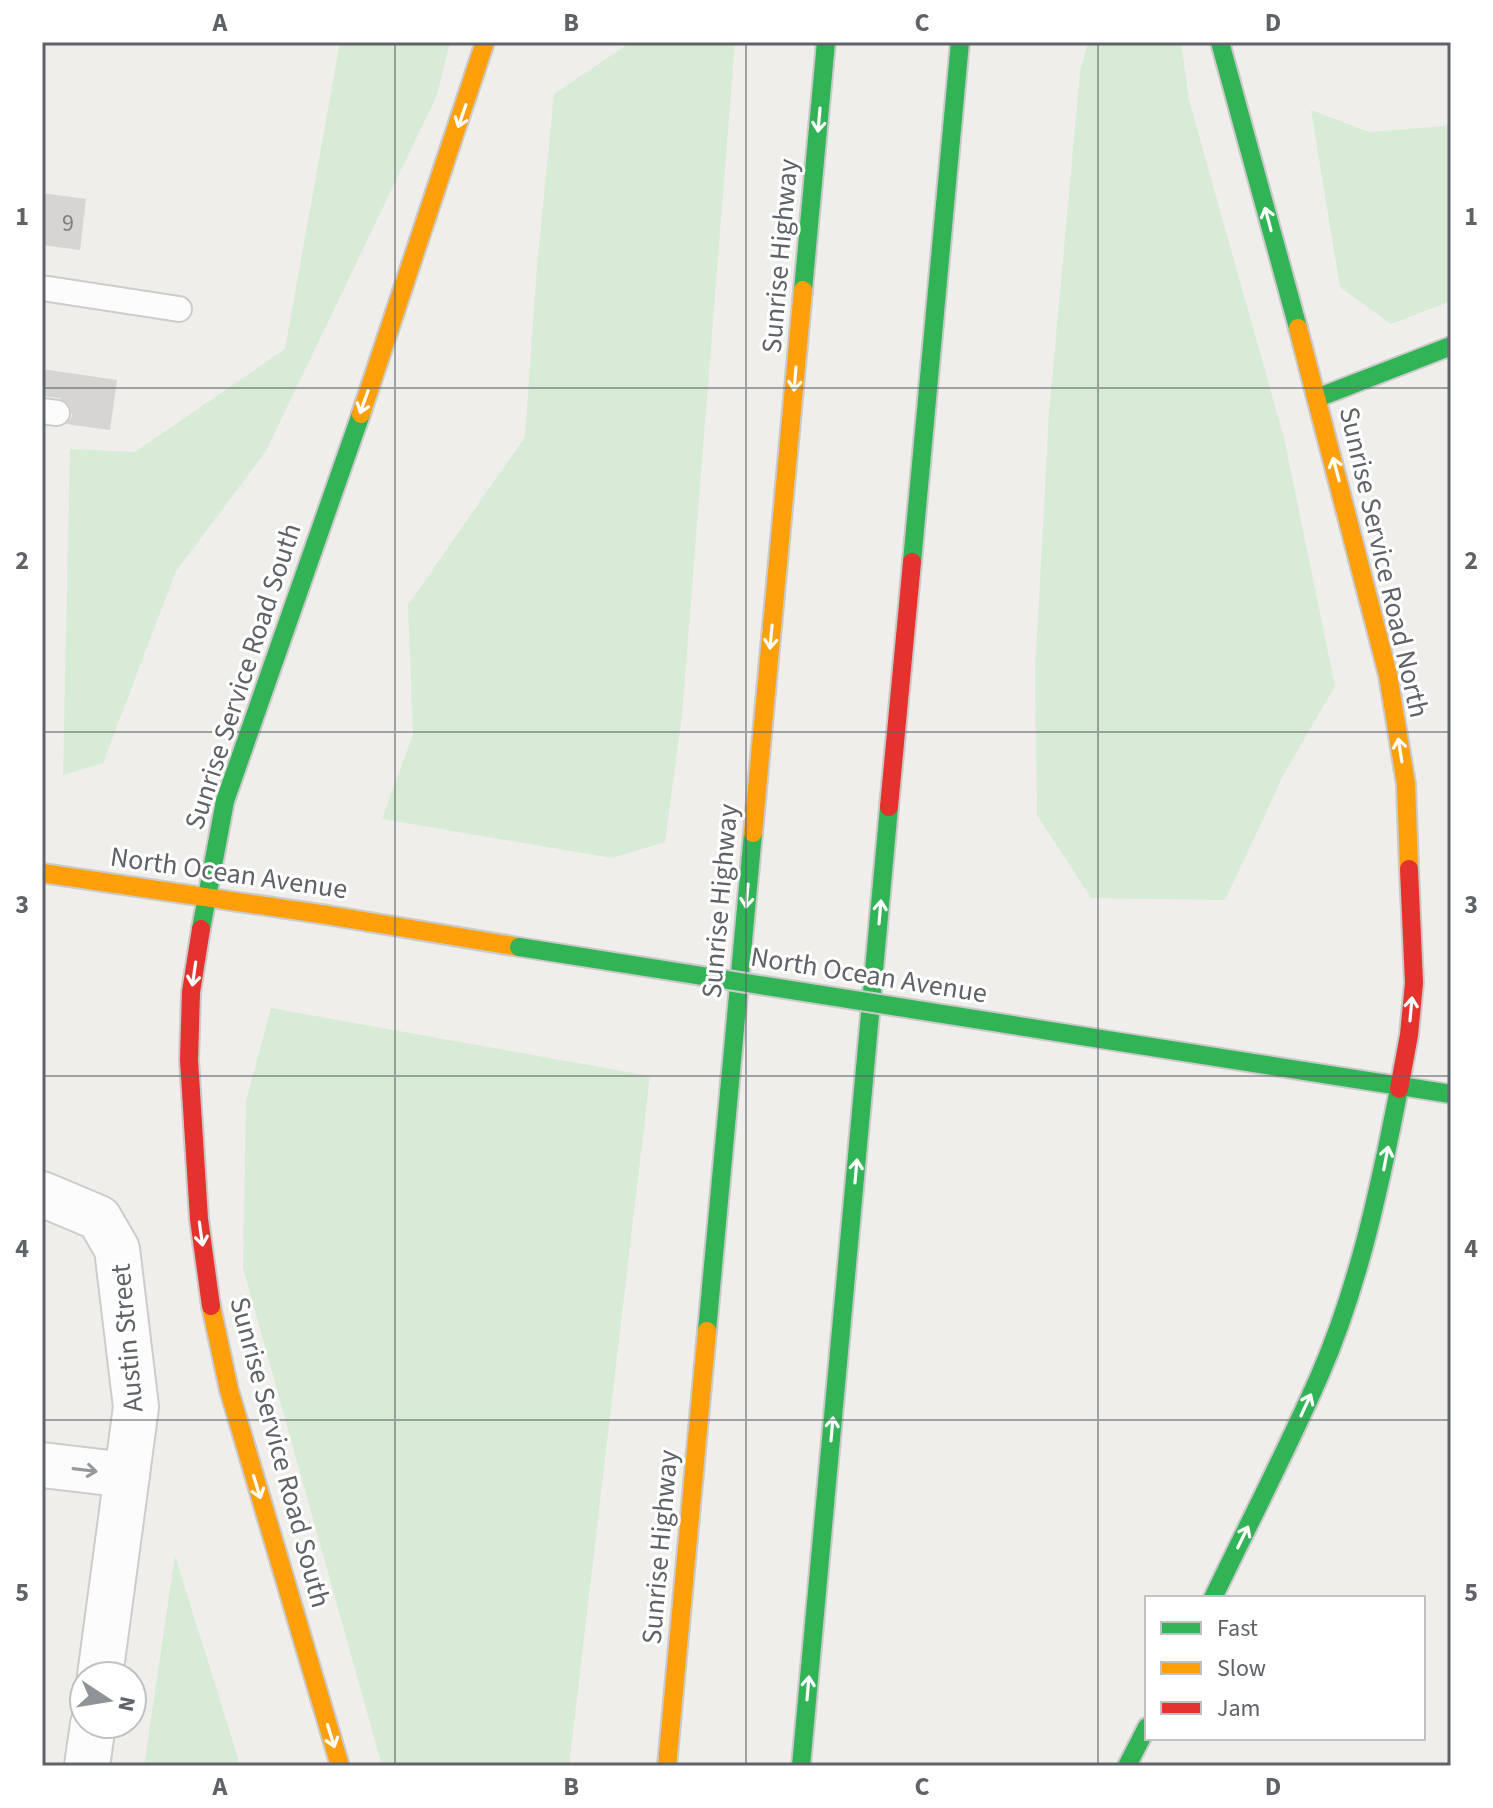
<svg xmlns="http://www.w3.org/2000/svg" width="1493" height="1808" font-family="'Source Sans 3',sans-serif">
<rect width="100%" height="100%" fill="#efeeea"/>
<g fill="#d8ebd6">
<polygon points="340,42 450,42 437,95 266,451 176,571 103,763 63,775 70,449 135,452 285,349"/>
<polygon points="631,42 735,42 682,715 665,842 612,858 382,819 413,734 408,605 525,437 537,265 554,94"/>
<polygon points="1088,42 1181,42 1189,100 1284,438 1335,686 1284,774 1225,900 1091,898 1037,815 1035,674 1049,413 1080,72"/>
<polygon points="1311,110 1369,132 1444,126 1451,123 1451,301 1391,324 1340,287"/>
<polygon points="271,1008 650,1076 569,1766 382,1766 243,1268 246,1101"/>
<polygon points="175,1556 238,1758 237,1766 144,1766"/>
</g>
<g fill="#d6d5d3">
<polygon points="42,193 86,199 80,250 42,245"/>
<polygon points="42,369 117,380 110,430 66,424 72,416 70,407 60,398 42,396"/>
</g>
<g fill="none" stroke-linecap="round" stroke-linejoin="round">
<defs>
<g id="lane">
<polyline points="42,288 179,309"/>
<polyline points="42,411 57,413"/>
</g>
<g id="street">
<polyline points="42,1194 99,1218 117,1249 136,1407 100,1676"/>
<polyline points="42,1465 127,1475"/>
<polyline points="87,1766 93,1724"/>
</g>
<g id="fast">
<polyline points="1220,42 1298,328"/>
<polyline points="803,290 826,42"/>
<polyline points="1317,398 1451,346"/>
<polyline points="912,562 960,42"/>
<polyline points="201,929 225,801 361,414"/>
<polyline points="1088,1037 1451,1094"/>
<polyline points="707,1331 753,833"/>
<path d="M 1213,1598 C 1248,1525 1286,1452 1319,1377 C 1359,1286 1380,1186 1399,1089"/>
<polyline points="801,1766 889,807"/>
<polyline points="1127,1766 1147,1727"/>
</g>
<g id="slow">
<polyline points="1298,328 1388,675 1406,784 1409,869"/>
<polyline points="361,414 485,42"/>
<polyline points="753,833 803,290"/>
<polyline points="42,873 327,915 519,947"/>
<polyline points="211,1306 229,1390 340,1766"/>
<polyline points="667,1766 707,1331"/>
</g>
<g id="jam">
<polyline points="889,807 912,562"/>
<polyline points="201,929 191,992 189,1060 199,1219 211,1306"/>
<polyline points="1399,1089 1409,1035 1414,983 1409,869"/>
</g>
</defs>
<use href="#lane" stroke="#cbcccc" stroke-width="28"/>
<use href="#street" stroke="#cbcccc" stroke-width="48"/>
<use href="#fast" stroke="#cacacb" stroke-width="22"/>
<use href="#slow" stroke="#cacacb" stroke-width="22"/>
<use href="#jam" stroke="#cacacb" stroke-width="22"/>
<use href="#lane" stroke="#fdfcfc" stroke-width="24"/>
<use href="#street" stroke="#fdfcfc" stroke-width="44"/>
<use href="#fast" stroke="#30b455" stroke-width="18"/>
<use href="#slow" stroke="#ff9f0a" stroke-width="18"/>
<use href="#jam" stroke="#e5322d" stroke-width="18"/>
<defs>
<polyline id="fast-bridge" points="519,947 1088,1037"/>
</defs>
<use href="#fast-bridge" stroke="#cacacb" stroke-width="22" stroke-linecap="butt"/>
<use href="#fast-bridge" stroke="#30b455" stroke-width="18"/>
</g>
<defs><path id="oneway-shaft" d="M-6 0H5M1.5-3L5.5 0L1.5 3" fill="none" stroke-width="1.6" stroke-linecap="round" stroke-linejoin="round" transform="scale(2)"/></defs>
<g stroke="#fff">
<use href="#oneway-shaft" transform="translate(462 116) rotate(109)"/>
<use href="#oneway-shaft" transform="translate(819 120) rotate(95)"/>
<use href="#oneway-shaft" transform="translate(1268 219) rotate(-105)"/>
<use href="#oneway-shaft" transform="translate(795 379) rotate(95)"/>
<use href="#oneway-shaft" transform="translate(364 402) rotate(110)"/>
<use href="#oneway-shaft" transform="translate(1336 469) rotate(-105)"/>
<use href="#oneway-shaft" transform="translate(771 637) rotate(95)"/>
<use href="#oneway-shaft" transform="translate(1400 750) rotate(-99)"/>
<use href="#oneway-shaft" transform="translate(747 896) rotate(95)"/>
<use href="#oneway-shaft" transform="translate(880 912) rotate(-85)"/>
<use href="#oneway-shaft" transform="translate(194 974) rotate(98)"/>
<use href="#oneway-shaft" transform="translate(1411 1009) rotate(-85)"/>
<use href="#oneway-shaft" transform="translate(1386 1158) rotate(-79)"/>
<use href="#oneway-shaft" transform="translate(856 1171) rotate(-85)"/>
<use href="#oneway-shaft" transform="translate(201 1234) rotate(82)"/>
<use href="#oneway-shaft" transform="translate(1306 1405) rotate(-65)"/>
<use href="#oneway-shaft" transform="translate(832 1429) rotate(-85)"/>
<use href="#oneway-shaft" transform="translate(257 1487) rotate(73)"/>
<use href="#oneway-shaft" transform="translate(1243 1537) rotate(-64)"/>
<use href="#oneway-shaft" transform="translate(808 1688) rotate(-85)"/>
<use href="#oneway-shaft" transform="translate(331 1736) rotate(73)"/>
</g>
<use stroke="#96999c" href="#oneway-shaft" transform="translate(85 1470) rotate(7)"/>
<path fill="none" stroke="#5f6368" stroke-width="2" stroke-opacity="0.55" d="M 395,42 L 395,1766M 746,42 L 746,1766M 1098,42 L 1098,1766M 42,388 L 1451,388M 42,732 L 1451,732M 42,1076 L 1451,1076M 42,1420 L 1451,1420"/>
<g text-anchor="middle" stroke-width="6" stroke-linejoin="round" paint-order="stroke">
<g font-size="24" fill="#7e8184">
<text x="68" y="231">9</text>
</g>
<g font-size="28" fill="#5f6368" stroke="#fff">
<text transform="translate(779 256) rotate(-85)" y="10">Sunrise Highway</text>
<text transform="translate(1385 562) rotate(77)" y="10">Sunrise Service Road North</text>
<text transform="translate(242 676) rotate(-72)" y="10">Sunrise Service Road South</text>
<text transform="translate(229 872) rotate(8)" y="10">North Ocean Avenue</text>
<text transform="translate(719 901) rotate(-85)" y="10">Sunrise Highway</text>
<text transform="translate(869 974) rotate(9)" y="10">North Ocean Avenue</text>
<text transform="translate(126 1338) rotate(-95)" y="10">Austin Street</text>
<text transform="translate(281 1452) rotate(75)" y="10">Sunrise Service Road South</text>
<text transform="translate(659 1547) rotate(-85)" y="10">Sunrise Highway</text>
</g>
</g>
<rect width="1493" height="1808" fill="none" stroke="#ffffff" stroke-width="88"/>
<rect x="1145" y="1596" width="280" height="144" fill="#ffffff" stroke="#bfc1c3" stroke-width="2"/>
<rect x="1161" y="1622" width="40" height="12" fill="#30b455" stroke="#bfc1c3" stroke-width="2"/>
<text x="1217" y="1636" font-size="24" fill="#5f6368">Fast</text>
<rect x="1161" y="1662" width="40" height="12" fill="#ff9f0a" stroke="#bfc1c3" stroke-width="2"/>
<text x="1217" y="1676" font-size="24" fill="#5f6368">Slow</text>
<rect x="1161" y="1702" width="40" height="12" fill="#e5322d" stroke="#bfc1c3" stroke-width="2"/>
<text x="1217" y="1716" font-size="24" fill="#5f6368">Jam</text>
<g transform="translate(108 1700) rotate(102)"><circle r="38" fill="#ffffff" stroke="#bfc1c3" stroke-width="2"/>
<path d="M0-6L14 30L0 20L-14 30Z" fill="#919496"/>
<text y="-12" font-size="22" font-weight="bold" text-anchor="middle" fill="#5f6368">N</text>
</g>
<rect x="44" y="44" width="1405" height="1720" fill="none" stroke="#5f6368" stroke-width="3"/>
<g font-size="26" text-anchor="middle" font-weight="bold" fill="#5f6368">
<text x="220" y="31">A</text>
<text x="571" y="31">B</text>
<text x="922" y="31">C</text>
<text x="1273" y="31">D</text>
<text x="22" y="225">1</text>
<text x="1471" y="225">1</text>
<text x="22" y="569">2</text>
<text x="1471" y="569">2</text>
<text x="22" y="913">3</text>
<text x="1471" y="913">3</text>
<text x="22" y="1257">4</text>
<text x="1471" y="1257">4</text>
<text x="22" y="1601">5</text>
<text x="1471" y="1601">5</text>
<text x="220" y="1795">A</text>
<text x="571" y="1795">B</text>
<text x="922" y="1795">C</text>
<text x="1273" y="1795">D</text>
</g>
</svg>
